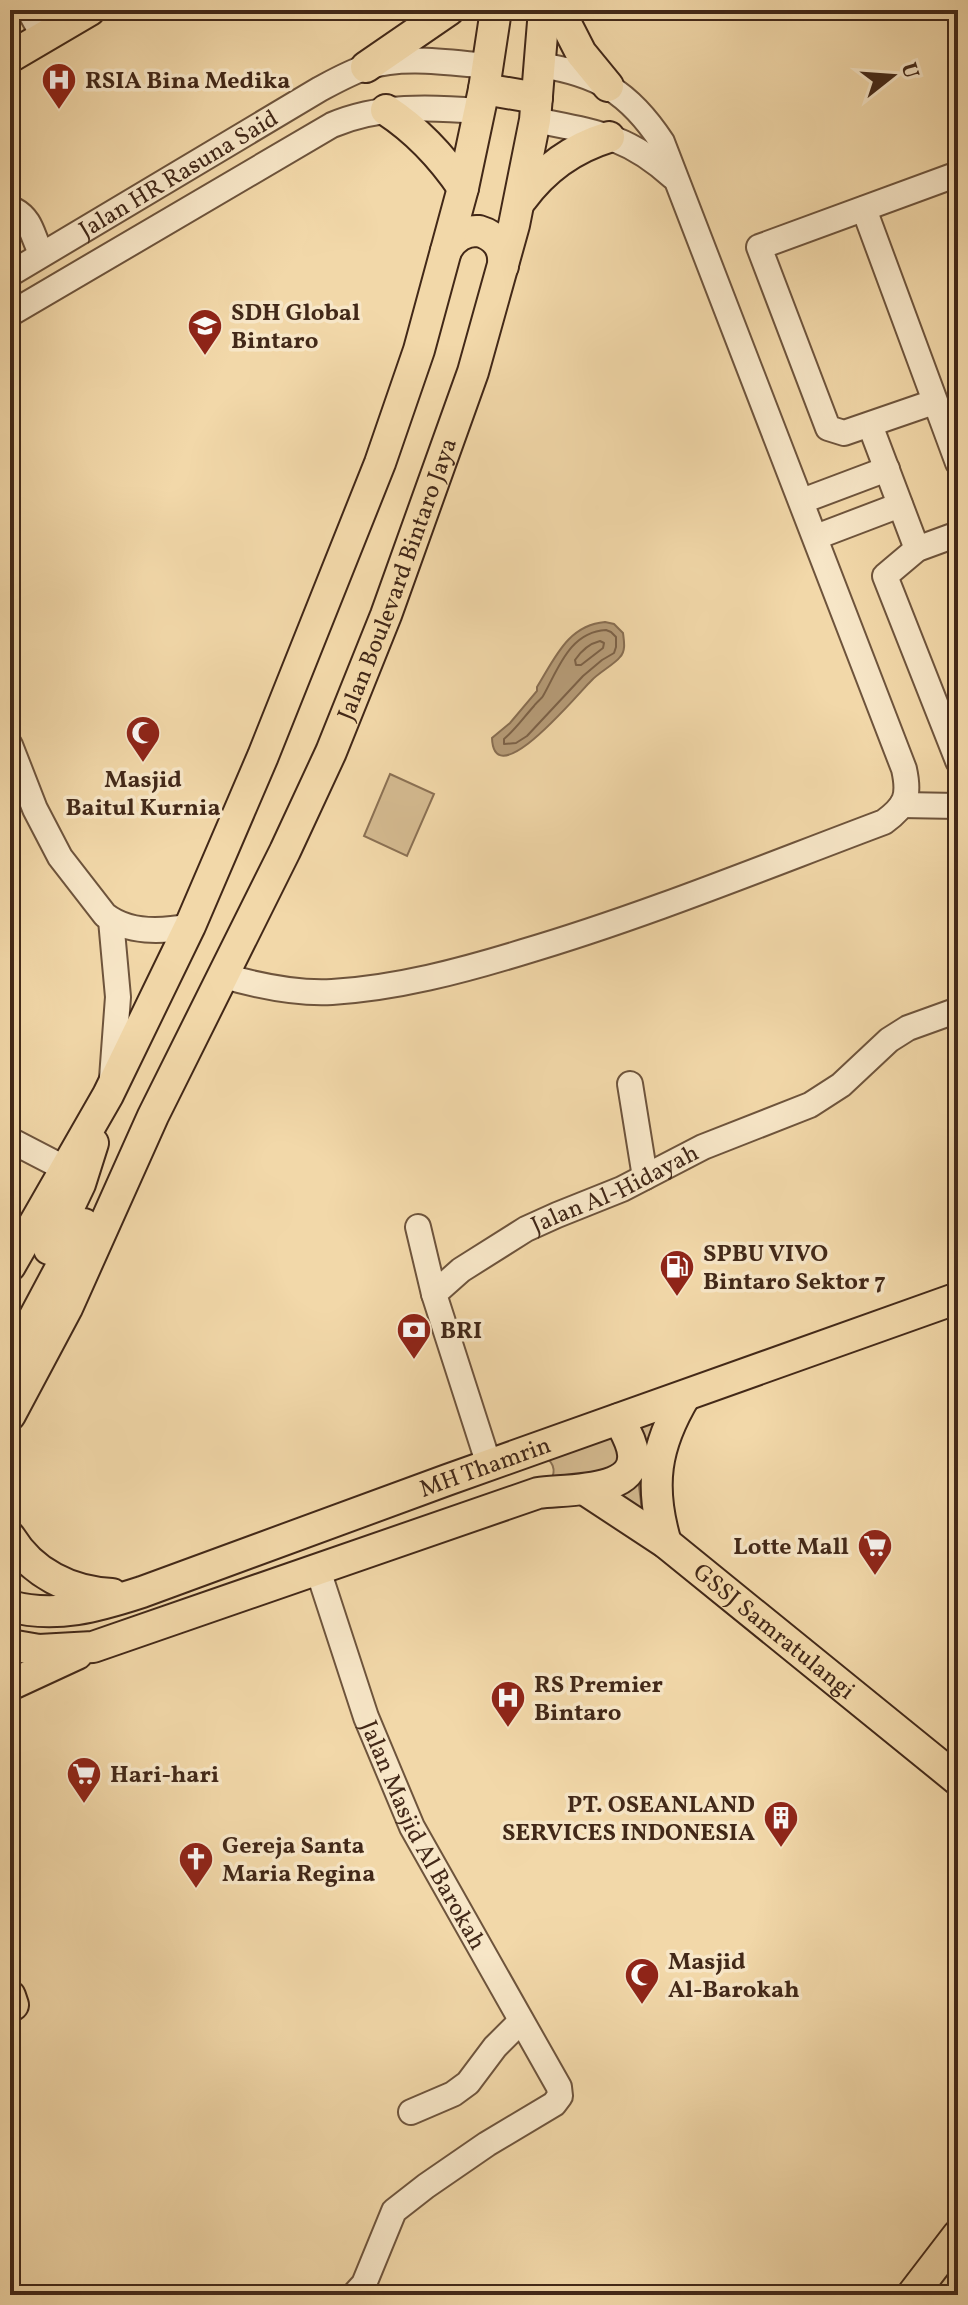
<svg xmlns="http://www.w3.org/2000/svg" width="968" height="2305" font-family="Vollkorn,serif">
<rect width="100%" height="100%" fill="#f2d8a9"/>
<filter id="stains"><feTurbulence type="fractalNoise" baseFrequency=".0025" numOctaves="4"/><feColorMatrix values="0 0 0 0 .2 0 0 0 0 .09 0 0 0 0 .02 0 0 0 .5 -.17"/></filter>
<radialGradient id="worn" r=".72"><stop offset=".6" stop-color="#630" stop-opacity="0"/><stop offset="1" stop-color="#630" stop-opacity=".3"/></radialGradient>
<g fill="#d4ba90" stroke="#8b7154" stroke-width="2">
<polygon points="390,774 434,794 407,856 364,836"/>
<path d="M 665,1408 L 642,1455 L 639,1486 L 643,1519 L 550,1482 C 558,1469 552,1461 541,1453 Z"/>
</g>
<path fill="#b69c78" stroke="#886e52" stroke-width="2" d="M 605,622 L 614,624 L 623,633 C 624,641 626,651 620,657 C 615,664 598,673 591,681 C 581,690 494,797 492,738 L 510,723 L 537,691 L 537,687 C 555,658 568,625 605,622 Z"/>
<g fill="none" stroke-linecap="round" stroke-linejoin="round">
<g stroke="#7c6248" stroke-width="2">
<path d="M 606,630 L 611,632 L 616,637 L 616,647 L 614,653 L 602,660 L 583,676 L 527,736 L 516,743 L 504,744 L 504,739 C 516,729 524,717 534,706 C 534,705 543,697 543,696 C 558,670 569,632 606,630 Z"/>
<path d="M 600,641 L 604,643 L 603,648 L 581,665 L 576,665 L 575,660 C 581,651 588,644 600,641 Z"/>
</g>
<defs>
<g id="minor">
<polyline points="29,10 44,37"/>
<path d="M 535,120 C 594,132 627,135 673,177"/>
<polyline points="864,209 958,463"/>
<path d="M 14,210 C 33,220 32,238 42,254"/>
<path id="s1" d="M 10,274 L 320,89 C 335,81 351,72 367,67 C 402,55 451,63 488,66"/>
<path d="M 10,314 L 332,125 C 379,105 430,107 480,111"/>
<polyline points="934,402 844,433 828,428 759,247 958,174"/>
<polyline points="870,425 917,549"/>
<polyline points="802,501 887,469"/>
<polyline points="958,534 917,549 885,576 958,761"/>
<polyline points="816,537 900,505"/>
<path d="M 10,745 L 35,809 L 60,857 L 105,915 C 128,933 162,932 190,926"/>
<polyline points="902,805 958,806"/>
<polyline points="111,920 118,997 112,1078"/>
<path d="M 224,976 C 259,986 296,994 332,992 C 397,988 461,971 523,952 C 645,916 764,867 884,822 C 906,806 910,796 904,769 L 662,142 C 629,92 598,74 540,65"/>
<polyline points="630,1084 645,1177"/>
<polyline points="10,1140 64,1168"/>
<polyline points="418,1227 434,1294"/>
<path id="s2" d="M 489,1465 L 434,1294 L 461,1270 L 526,1229 L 557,1215 L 622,1189 L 703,1147 L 810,1105 L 841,1085 L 889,1040 L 908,1028 L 958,1010"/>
<path id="s3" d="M 318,1570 L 366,1717 L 412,1827 L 559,2087 L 560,2096 L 554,2104 L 487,2144 L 426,2186 L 394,2211 L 364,2284 L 354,2295"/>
<polyline points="411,2112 453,2094 468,2083 495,2047 521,2021"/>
</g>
<g id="major">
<polyline points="559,10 581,53 608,86"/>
<polyline points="10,57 90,10"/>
<polyline points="366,67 449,10"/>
<polyline points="484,89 537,98"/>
<path d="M 386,110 C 418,131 442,157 463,188"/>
<path d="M 522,199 C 544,169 573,148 609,137"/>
<path d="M 446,251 C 453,237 464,230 479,231 C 496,236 505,248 503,266"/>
<polyline points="49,1249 80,1184 93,1143"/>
<polyline points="10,1266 108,1095 190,926 263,756 380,463 419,350 463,188 484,89 496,10"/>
<polyline points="10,1363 84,1224"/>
<path id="s4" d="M 10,1415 L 67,1308 L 153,1116 L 285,851 L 331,752 L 386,615 L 473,372 L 514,225 L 535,120 L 544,10"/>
<path id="s5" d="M 587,1491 L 666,1543 L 958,1780"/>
<path d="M 10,1537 C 32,1573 70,1592 112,1594"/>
<path d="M 666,1543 C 649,1486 655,1446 685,1396"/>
<path id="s6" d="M 10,1606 C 55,1619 99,1606 142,1592 L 447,1480 L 958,1298"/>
<path d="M 10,1645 L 39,1650 L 93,1647 L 538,1493 C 564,1489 637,1494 633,1454 C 632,1441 624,1430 619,1419"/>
<polyline points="10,1685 77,1654"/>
<polyline points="10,1996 13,2005"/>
<polyline points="912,2295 958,2235"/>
</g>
</defs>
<use href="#minor" stroke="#6e543c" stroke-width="28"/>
<use href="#major" stroke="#422818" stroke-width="34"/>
<use href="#minor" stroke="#f7e6c7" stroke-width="24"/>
<use href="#major" stroke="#f2d8a9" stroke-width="30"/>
</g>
<defs>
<symbol id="hospital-pin" viewBox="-11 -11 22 30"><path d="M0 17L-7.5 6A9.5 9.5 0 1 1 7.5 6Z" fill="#8f2418" stroke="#f7e6c7"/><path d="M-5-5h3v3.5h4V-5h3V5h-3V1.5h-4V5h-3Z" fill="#fff"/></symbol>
<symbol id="school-pin" viewBox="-11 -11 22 30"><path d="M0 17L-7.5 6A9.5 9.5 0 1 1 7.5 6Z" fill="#8f2418" stroke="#f7e6c7"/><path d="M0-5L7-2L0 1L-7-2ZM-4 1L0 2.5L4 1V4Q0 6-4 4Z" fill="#fff"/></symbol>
<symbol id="mosque-pin" viewBox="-11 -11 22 30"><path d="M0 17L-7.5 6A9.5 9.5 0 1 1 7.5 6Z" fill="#8f2418" stroke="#f7e6c7"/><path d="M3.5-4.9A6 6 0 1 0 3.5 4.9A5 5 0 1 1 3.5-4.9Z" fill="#fff"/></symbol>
<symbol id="fuel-pin" viewBox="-11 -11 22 30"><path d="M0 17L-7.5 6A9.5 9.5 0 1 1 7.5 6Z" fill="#8f2418" stroke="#f7e6c7"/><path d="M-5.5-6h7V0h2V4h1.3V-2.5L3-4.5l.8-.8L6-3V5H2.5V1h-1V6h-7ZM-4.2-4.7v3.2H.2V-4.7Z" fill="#fff"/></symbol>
<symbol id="bank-pin" viewBox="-11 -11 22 30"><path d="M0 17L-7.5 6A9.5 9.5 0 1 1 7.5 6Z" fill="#8f2418" stroke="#f7e6c7"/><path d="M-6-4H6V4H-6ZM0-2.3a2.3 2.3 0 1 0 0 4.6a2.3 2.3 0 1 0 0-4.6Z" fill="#fff"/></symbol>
<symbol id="supermarket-pin" viewBox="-11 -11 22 30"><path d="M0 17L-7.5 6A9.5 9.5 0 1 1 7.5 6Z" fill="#8f2418" stroke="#f7e6c7"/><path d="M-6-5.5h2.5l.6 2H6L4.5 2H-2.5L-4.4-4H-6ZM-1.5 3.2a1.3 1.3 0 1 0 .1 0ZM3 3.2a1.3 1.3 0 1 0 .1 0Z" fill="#fff"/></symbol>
<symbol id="building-pin" viewBox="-11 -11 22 30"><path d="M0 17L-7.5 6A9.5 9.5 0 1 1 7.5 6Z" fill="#8f2418" stroke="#f7e6c7"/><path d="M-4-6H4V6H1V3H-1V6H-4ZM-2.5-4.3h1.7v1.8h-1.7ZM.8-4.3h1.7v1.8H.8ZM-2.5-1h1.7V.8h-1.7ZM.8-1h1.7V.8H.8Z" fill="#fff"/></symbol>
<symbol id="church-pin" viewBox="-11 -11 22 30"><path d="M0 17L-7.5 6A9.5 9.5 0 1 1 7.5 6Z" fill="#8f2418" stroke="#f7e6c7"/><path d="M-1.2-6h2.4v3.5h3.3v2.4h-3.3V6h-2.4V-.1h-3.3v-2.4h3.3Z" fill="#fff"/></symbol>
</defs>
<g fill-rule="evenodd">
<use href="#hospital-pin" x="39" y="60" width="40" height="54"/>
<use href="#school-pin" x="185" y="306" width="40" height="54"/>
<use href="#mosque-pin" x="123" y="713" width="40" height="54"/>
<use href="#fuel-pin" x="657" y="1247" width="40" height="54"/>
<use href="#bank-pin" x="394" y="1310" width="40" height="54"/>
<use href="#supermarket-pin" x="855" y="1526" width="40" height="54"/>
<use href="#hospital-pin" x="488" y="1678" width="40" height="54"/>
<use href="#supermarket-pin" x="64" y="1754" width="40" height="54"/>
<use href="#building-pin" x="761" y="1798" width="40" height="54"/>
<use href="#church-pin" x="176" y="1839" width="40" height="54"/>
<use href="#mosque-pin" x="622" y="1955" width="40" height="54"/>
</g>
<g text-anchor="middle" stroke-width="7" stroke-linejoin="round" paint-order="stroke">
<g font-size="24" font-weight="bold" fill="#422818" stroke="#f7e6c7" text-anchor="start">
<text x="85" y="88">RSIA Bina Medika</text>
<text x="231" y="320">SDH Global<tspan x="231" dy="28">Bintaro</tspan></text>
<text x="143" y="787" text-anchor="middle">Masjid<tspan x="143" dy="28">Baitul Kurnia</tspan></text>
<text x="703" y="1261">SPBU VIVO<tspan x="703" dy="28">Bintaro Sektor 7</tspan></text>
<text x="440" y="1338">BRI</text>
<text x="849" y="1554" text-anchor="end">Lotte Mall</text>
<text x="534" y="1692">RS Premier<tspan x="534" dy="28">Bintaro</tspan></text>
<text x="110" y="1782">Hari-hari</text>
<text x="755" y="1812" text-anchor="end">PT. OSEANLAND<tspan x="755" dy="28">SERVICES INDONESIA</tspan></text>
<text x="222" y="1853">Gereja Santa<tspan x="222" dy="28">Maria Regina</tspan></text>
<text x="668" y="1969">Masjid<tspan x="668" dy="28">Al-Barokah</tspan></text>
</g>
<g font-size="24" fill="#422818" stroke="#f7e6c7">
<text dy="8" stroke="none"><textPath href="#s1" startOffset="196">Jalan HR Rasuna Said</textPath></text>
<text dy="8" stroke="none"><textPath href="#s4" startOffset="922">Jalan Boulevard Bintaro Jaya</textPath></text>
<text dy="8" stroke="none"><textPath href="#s2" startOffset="390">Jalan Al-Hidayah</textPath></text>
<text dy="8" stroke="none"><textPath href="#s6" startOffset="500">MH Thamrin</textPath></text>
<text dy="8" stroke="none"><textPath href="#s5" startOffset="234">GSSJ Samratulangi</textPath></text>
<text dy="8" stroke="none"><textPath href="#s3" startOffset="286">Jalan Masjid Al Barokah</textPath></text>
</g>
</g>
<rect width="968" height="2305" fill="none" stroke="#f2d8a9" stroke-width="40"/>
<rect x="12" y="12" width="944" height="2281" fill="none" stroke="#422818" stroke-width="4"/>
<rect x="20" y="20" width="928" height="2265" fill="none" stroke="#422818" stroke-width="2"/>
<g transform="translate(892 76) rotate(73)" stroke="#f7e6c7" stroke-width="6" paint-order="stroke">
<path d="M0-6L14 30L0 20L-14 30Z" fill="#422818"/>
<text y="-12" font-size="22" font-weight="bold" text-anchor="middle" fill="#422818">U</text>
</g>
<rect width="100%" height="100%" filter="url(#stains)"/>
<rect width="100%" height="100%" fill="url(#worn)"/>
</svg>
